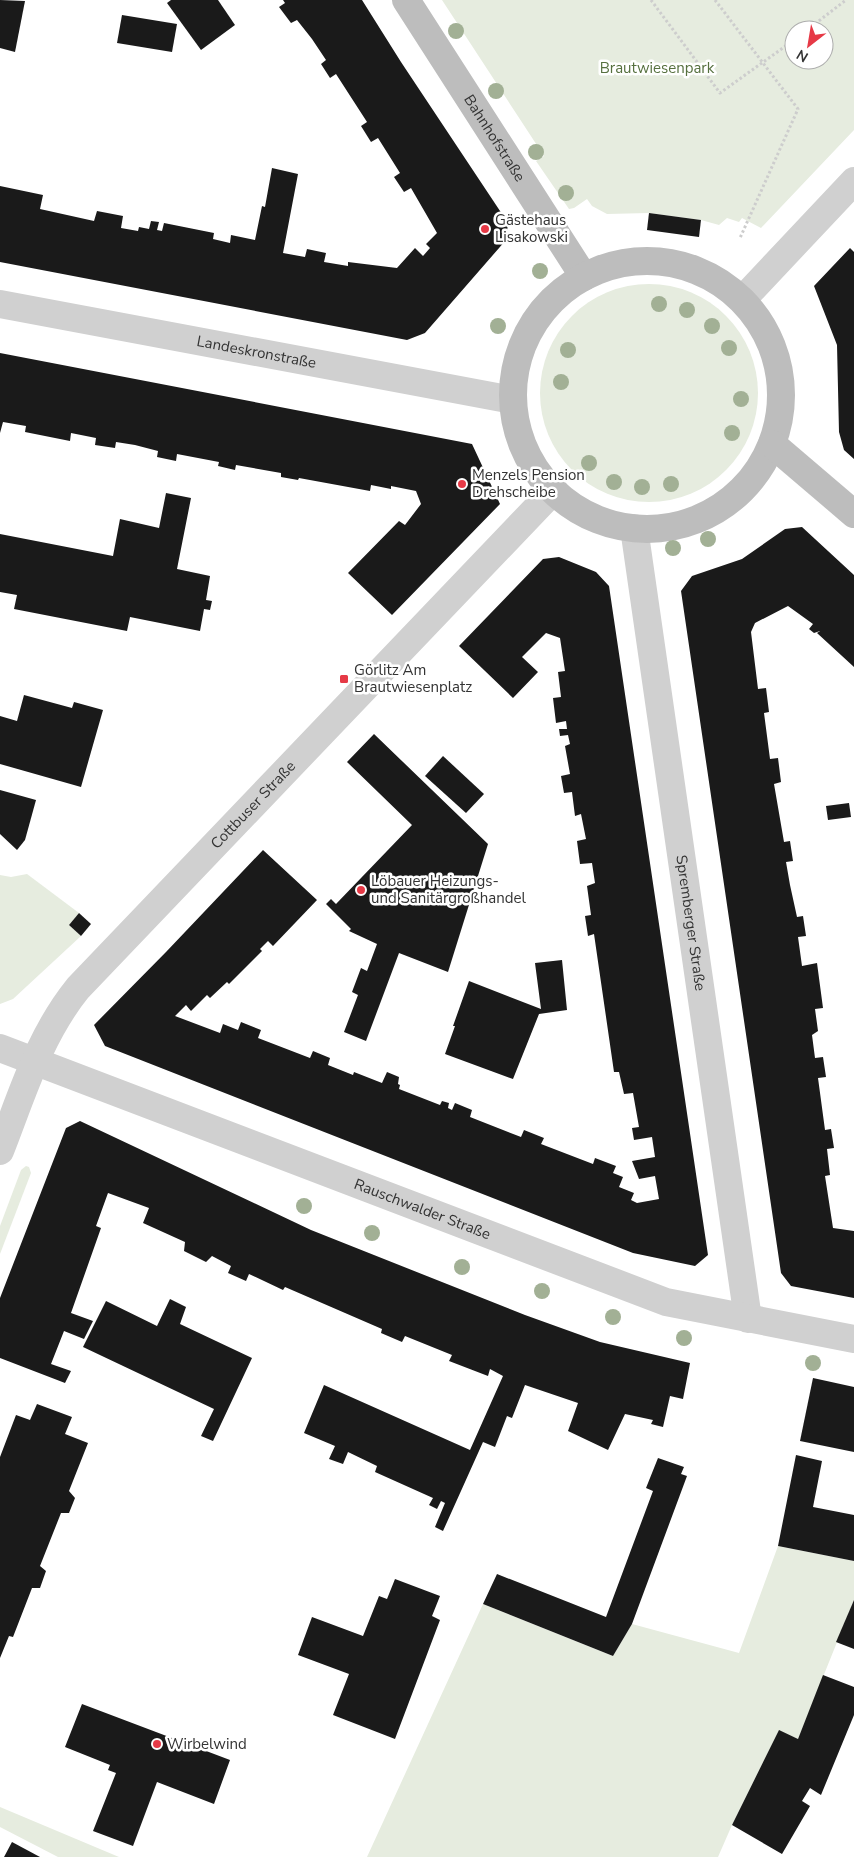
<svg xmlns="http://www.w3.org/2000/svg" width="854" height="1857" font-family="'Nunito Sans',sans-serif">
<rect width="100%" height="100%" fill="#fff"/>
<g fill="#e6ecdf" fill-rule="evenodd">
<path d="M 442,0 L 854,0 L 854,130 L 761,228 L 742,218 L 739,222 L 727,218 L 719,225 L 701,220 L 649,213 L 607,214 L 592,206 L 587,199 L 574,208 L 569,209 L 536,161 L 544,156 ZM 794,30 L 824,30 L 824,60 L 794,60 Z"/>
<circle cx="649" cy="393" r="109"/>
<polygon points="27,874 79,913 69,925 81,936 13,999 0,1004 0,875 11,877"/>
<polygon points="26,1166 29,1167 31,1173 0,1254 0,1226 21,1170"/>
<polygon points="778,1546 854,1561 854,1600 798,1739 779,1731 732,1825 718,1857 367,1857 483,1604 613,1656 632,1624 739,1653"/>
<polygon points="0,1807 119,1857 58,1857 0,1827"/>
</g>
<g fill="#1a1a1a">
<polygon points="0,0 25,1 15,52 0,48"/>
<polygon points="171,0 218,0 235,25 201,50 167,3"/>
<polygon points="283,0 362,0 401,62 508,223 506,240 425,333 407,340 0,262 0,186 43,195 40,209 94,221 97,211 123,216 121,228 138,231 139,227 149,229 151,221 159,222 157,230 162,231 164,223 214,233 213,239 230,243 231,235 255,240 262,206 265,207 272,168 298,174 283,253 305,257 307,249 326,253 324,262 348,266 348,262 397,268 415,248 423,256 430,248 426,244 437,233 411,188 404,192 394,177 400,173 378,138 371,142 361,126 367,122 336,74 330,78 321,64 326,60 312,39 297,20 291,23 279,7 285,3"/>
<polygon points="122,15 177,24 172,52 117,43"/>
<polygon points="649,213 701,220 699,237 647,230"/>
<polygon points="850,248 854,252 854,459 844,450 839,432 837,345 814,286"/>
<polygon points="0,353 472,444 500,504 392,615 348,573 399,521 405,525 421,504 416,491 391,486 391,489 371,485 370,491 299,478 298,480 281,477 281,473 236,465 235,470 218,466 219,462 177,454 176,461 157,457 158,451 135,445 116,442 115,448 95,445 96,438 71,433 70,441 25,432 26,426 3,422 0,433"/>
<polygon points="166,493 191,498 177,569 210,576 206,600 212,601 210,610 204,609 200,631 130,617 127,631 14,609 17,595 0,592 0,534 113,556 120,519 159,528"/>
<polygon points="802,527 854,575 854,667 817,633 820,631 814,633 809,629 813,624 788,606 755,623 751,632 758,689 766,688 769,712 764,713 770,759 778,758 781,782 774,784 784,842 790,841 793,861 786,862 790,885 797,917 803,916 806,936 798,937 802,966 817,963 823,1008 815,1009 818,1031 812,1035 815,1058 823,1057 826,1077 818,1078 825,1130 831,1129 834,1148 827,1149 830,1175 825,1176 833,1228 854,1231 854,1298 791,1286 781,1273 681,591 692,576 742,559 785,529"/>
<polygon points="559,557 596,572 609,586 708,1255 695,1266 633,1253 105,1046 94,1025 166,952 263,850 317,900 273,946 268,941 260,949 262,951 229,984 227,982 210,998 207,995 191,1011 186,1005 175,1016 220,1033 223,1024 238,1030 241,1022 261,1030 258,1038 310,1058 313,1051 330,1058 328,1065 353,1075 354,1072 382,1083 387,1072 399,1077 398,1084 400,1085 399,1089 440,1105 442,1101 449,1103 448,1108 452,1110 455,1103 472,1110 470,1117 521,1137 524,1130 544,1138 541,1144 593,1164 595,1158 616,1166 613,1173 623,1177 619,1187 634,1193 631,1200 637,1203 659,1199 655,1176 639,1179 632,1161 655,1157 652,1137 634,1140 632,1128 639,1127 633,1093 624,1094 619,1072 614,1072 594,934 588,936 585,916 591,915 587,886 595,883 592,863 580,864 577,841 586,839 581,814 575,816 572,792 564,793 561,776 570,774 565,746 570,744 568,735 560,736 559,729 567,729 566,721 556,723 553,698 561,697 558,672 565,671 560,638 546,633 522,657 538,672 513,698 459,646 543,559"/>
<polygon points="24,695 72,708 74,702 103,710 81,787 0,764 0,716 17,721"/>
<polygon points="374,734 488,844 448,972 399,953 366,1041 344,1032 358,995 352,992 361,968 367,971 377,944 349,931 351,929 326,904 331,899 336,904 412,825 347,762"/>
<polygon points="443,756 484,794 466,813 425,776"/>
<polygon points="0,790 36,800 25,840 17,850 0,834"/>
<polygon points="849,803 851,817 828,820 826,806"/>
<polygon points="79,913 91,924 81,936 69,925"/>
<polygon points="562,960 567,1010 539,1014 513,1079 445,1054 455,1026 453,1026 469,981 541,1009 535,963"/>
<polygon points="80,1121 311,1230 525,1315 600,1342 690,1363 683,1399 670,1396 663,1427 651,1424 653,1420 625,1414 608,1450 568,1431 578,1403 525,1385 512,1418 507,1416 495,1447 483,1442 443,1531 435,1527 445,1503 441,1501 437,1509 429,1505 433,1498 375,1472 377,1466 348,1452 343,1464 329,1459 335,1446 304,1433 324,1385 470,1450 503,1376 490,1369 488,1376 449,1361 452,1355 405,1336 402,1342 381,1333 382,1329 285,1287 283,1290 249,1274 246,1281 228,1273 231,1266 212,1256 206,1262 184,1251 185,1242 143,1223 149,1208 108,1193 96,1226 101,1228 71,1313 93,1321 84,1339 64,1331 51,1364 71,1371 65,1383 0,1358 0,1298 66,1128"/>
<polygon points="170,1299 186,1307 180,1324 252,1358 213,1441 201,1436 214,1409 83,1347 106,1301 157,1326"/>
<polygon points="813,1378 854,1387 854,1452 800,1441"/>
<polygon points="37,1404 72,1417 65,1434 88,1443 69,1491 75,1498 69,1513 61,1513 40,1566 46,1571 40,1588 32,1588 13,1637 9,1636 0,1658 0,1457 16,1415 30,1420"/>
<polygon points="796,1455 822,1461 813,1507 854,1515 854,1561 778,1546"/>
<polygon points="658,1458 684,1467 681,1474 687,1476 632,1624 613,1656 483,1604 497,1574 606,1617 653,1491 646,1488"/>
<polygon points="395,1579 440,1596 432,1616 440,1620 395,1739 333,1715 349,1674 298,1655 312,1617 363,1636 379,1596 387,1599"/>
<polygon points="854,1600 854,1649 836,1642"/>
<polygon points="823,1675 854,1687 854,1715 821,1795 810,1788 802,1801 810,1806 782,1854 732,1825 779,1730 798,1739"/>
<polygon points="82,1704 230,1760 214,1804 157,1782 133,1846 93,1831 116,1773 108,1770 110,1765 65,1747"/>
<polygon points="12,1842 40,1857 4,1857"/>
</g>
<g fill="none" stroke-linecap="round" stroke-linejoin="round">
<g stroke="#cdcdcd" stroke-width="3" stroke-dasharray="2.5 2.5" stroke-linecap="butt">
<polyline points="651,0 720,93 794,40"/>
<polyline points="715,0 798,109 740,238"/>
<polyline points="807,30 846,0"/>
</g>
<g stroke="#d0d0d0" stroke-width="28">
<path id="s1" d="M 0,304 L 513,400"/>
<path id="s2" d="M 634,528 L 748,1319"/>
<path id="s3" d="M 0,1048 L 666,1302 L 854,1339"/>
</g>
<g stroke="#d0d0d0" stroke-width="28">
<polyline points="742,300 854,181"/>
<path id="s4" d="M 0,1151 C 22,1095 39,1036 78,988 L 554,490"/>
</g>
<g stroke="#bdbdbd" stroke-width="28">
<path id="s5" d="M 406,0 L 584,277"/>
<circle cx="647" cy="395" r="134"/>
<polyline points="772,444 854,514"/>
</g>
</g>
<g fill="#a2b095">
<circle cx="456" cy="31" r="8"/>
<circle cx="496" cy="91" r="8"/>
<circle cx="536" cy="152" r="8"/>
<circle cx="566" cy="193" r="8"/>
<circle cx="540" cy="271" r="8"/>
<circle cx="659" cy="304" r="8"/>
<circle cx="687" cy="310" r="8"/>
<circle cx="498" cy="326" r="8"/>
<circle cx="712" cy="326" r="8"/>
<circle cx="729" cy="348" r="8"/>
<circle cx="568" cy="350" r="8"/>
<circle cx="561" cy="382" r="8"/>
<circle cx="741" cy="399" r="8"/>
<circle cx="732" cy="433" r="8"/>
<circle cx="589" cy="463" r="8"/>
<circle cx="614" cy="482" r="8"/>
<circle cx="671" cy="484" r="8"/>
<circle cx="642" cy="487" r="8"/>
<circle cx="708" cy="539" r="8"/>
<circle cx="673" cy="548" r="8"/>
<circle cx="304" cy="1206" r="8"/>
<circle cx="372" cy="1233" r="8"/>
<circle cx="462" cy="1267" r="8"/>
<circle cx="542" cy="1291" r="8"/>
<circle cx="613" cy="1317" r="8"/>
<circle cx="684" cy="1338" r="8"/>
<circle cx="813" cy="1363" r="8"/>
</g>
<g fill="#e63946" stroke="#fff" stroke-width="2">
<circle cx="485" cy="229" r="5"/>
<circle cx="462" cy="484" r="5"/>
<rect x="339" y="674" width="10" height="10" rx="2.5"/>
<circle cx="361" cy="890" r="5"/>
<circle cx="157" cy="1744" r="5"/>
</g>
<g text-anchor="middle" stroke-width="5" stroke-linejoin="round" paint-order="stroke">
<g font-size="15" fill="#56703f" stroke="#fff">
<text x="657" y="73">Brautwiesenpark</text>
</g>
<g font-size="15" fill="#333" stroke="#fff">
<text dy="5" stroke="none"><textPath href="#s5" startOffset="164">Bahnhofstraße</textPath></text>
<text dy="5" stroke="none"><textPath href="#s1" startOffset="261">Landeskronstraße</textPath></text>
<text dy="5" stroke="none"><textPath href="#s4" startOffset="435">Cottbuser Straße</textPath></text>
<text dy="5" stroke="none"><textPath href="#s2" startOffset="399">Spremberger Straße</textPath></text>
<text dy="5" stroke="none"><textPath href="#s3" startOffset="452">Rauschwalder Straße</textPath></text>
</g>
<g font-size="15" fill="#333" stroke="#fff" text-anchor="start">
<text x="495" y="225">Gästehaus<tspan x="495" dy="17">Lisakowski</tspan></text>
<text x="472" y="480">Menzels Pension<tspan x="472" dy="17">Drehscheibe</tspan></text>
<text x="354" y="675">Görlitz Am<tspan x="354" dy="17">Brautwiesenplatz</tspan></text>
<text x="371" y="886">Löbauer Heizungs-<tspan x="371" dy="17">und Sanitärgroßhandel</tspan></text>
<text x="167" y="1749">Wirbelwind</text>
</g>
</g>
<g transform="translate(809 45) rotate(211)"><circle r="24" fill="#ffffff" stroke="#adadad"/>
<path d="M0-4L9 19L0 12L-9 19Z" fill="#e63946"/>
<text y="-8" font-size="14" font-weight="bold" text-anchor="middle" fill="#333333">N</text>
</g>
</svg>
